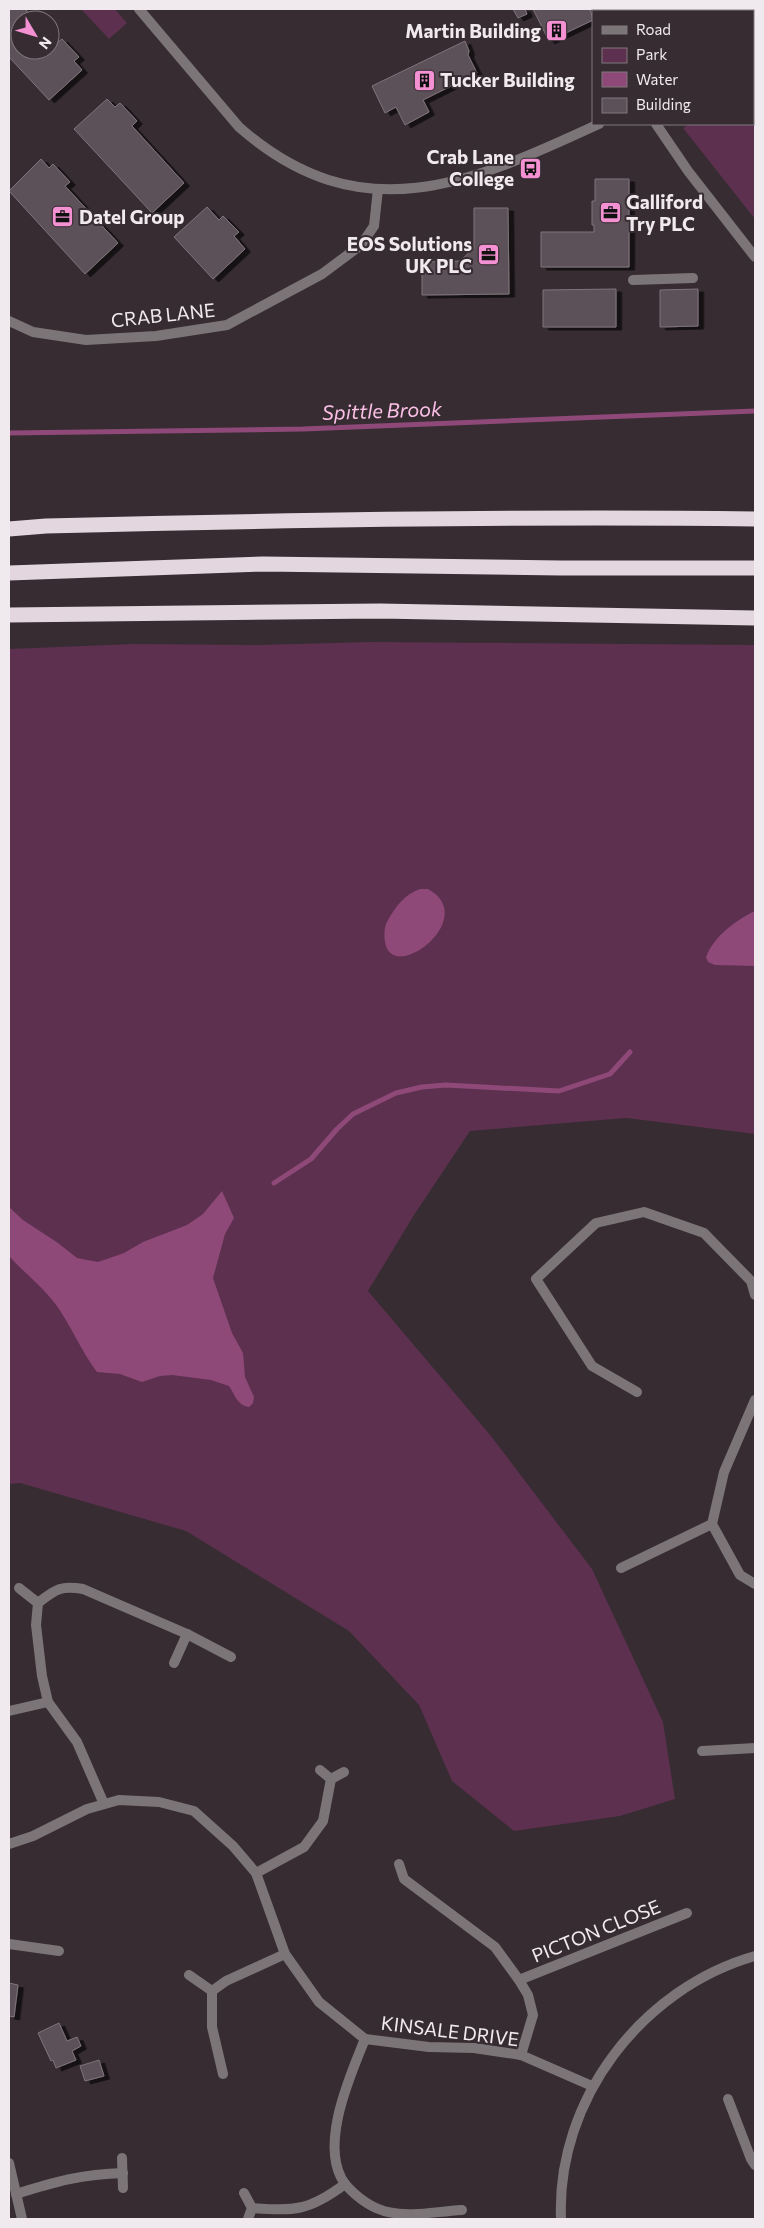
<svg xmlns="http://www.w3.org/2000/svg" width="764" height="2228" font-family="Commissioner,sans-serif">
<defs>
<filter id="shadow"><feDropShadow dx="5.5" dy="3" stdDeviation="0" flood-color="#0009"/></filter>
</defs>
<rect width="100%" height="100%" fill="#362c32"/>
<g fill="#5c304e">
<polygon points="81,9 115,9 127,23 109,39"/>
<polygon points="755,88 755,219 683,128 690,124 753,124 753,89"/>
<polygon points="370,642 755,645 755,1134 626,1118 470,1131 414,1215 368,1291 491,1436 592,1569 663,1722 675,1799 620,1816 514,1831 452,1781 419,1705 349,1631 186,1531 20,1483 9,1484 9,649 133,644 259,645"/>
</g>
<g fill="#8e4978">
<path d="M 420,889 L 428,889 C 481,918 392,986 385,942 C 384,935 384,926 388,920 C 396,906 405,894 420,889 Z"/>
<path d="M 755,911 L 755,966 L 715,965 L 708,962 L 706,957 C 714,936 736,920 755,911 Z"/>
<path d="M 222,1191 L 234,1218 L 225,1234 L 213,1278 L 232,1333 L 243,1353 L 245,1377 L 254,1397 L 253,1403 L 249,1407 C 237,1405 235,1395 229,1386 L 211,1380 L 172,1375 L 160,1376 L 142,1382 L 120,1374 L 97,1372 C 82,1352 73,1330 59,1309 C 45,1288 25,1274 9,1256 L 9,1207 L 23,1220 L 58,1243 L 77,1258 L 98,1262 L 124,1253 L 143,1242 L 187,1225 L 203,1214 Z"/>
</g>
<g fill="none" stroke-linecap="round" stroke-linejoin="round">
<g stroke="#8e4978" stroke-width="5">
<polyline points="9,433 303,429 755,411"/>
<polyline points="274,1183 311,1159 337,1129 353,1114 396,1093 422,1087 446,1085 559,1091 610,1074 630,1052"/>
</g>
</g>
<g fill="#5c5158" stroke="#7f747b" filter="url(#shadow)">
<polygon points="9,9 25,9 36,20 20,20 20,50 50,50 50,35 57,43 62,39 79,57 74,61 82,70 49,100 9,57"/>
<polygon points="513,9 525,9 527,14 518,18"/>
<polygon points="533,9 590,9 593,20 549,41"/>
<polygon points="465,41 469,51 468,55 477,73 423,100 429,112 405,125 396,107 385,113 372,86"/>
<polygon points="107,99 115,107 120,103 137,121 132,126 184,183 152,213 74,129"/>
<polygon points="41,159 49,168 53,164 70,182 65,186 118,243 85,274 9,191"/>
<polygon points="595,179 629,179 629,267 541,267 541,232 594,232 594,225 592,225 592,201 595,201"/>
<polygon points="207,207 219,220 223,216 239,232 234,236 245,249 213,279 174,237"/>
<polygon points="474,208 508,208 509,294 422,295 422,262 460,261 474,248"/>
<polygon points="616,289 616,327 543,327 543,290"/>
<polygon points="698,289 698,326 660,327 660,290"/>
<polygon points="9,1983 18,1985 14,2017 9,2016"/>
<polygon points="59,2023 67,2041 77,2037 81,2046 72,2051 76,2060 56,2068 53,2060 51,2061 38,2033"/>
<polygon points="99,2060 104,2076 85,2081 80,2066"/>
</g>
<g fill="none" stroke-linecap="round" stroke-linejoin="round">
<g stroke="#7b7578" stroke-width="10">
<polyline points="633,280 693,278"/>
<polyline points="9,321 33,332 86,340 156,336 227,325 322,274 361,245 374,226 378,189"/>
<polyline points="637,1392 592,1366 536,1279 596,1223 644,1212 704,1233 751,1281 755,1295"/>
<polyline points="755,1400 724,1472 712,1524 740,1575 755,1584"/>
<polyline points="621,1568 712,1524"/>
<polyline points="19,1588 38,1603"/>
<polyline points="174,1663 187,1634"/>
<polyline points="9,1711 48,1702"/>
<polyline points="702,1751 755,1748"/>
<polyline points="320,1770 331,1779 344,1772"/>
<path d="M 104,1804 L 77,1742 L 48,1702 L 42,1676 L 36,1625 L 38,1603 C 55,1590 60,1585 83,1589 L 187,1634 L 231,1657"/>
<polyline points="9,1844 33,1836 87,1809 119,1800 159,1802 194,1811 233,1846 256,1873 285,1954 319,2002 365,2039 429,2047 474,2048 521,2055 592,2086"/>
<polyline points="399,1864 404,1879 495,1947 519,1980 528,1995 533,2015 521,2055"/>
<polyline points="256,1873 304,1847 323,1821 331,1779"/>
<polyline points="9,1944 59,1951"/>
<polyline points="189,1975 212,1991 212,2027 223,2074"/>
<polyline points="519,1980 687,1913"/>
<polyline points="212,1991 226,1981 285,1954"/>
<polyline points="728,2099 751,2159 755,2165"/>
<polyline points="122,2158 123,2188"/>
<polyline points="9,2163 22,2219"/>
<path d="M 345,2184 C 318,2147 350,2076 365,2039"/>
<polyline points="244,2193 252,2208 248,2219"/>
<path d="M 16,2194 C 54,2182 82,2174 123,2173"/>
<path d="M 252,2208 C 295,2211 309,2211 345,2184 C 382,2226 414,2213 462,2210"/>
</g>
<g stroke="#7b7578" stroke-width="10">
<path d="M 139,9 L 239,127 C 361,234 471,183 599,124"/>
<polyline points="753,48 755,46"/>
<polyline points="656,124 688,171 755,257"/>
<path d="M 561,2219 C 556,2100 642,1988 755,1956"/>
</g>
<g stroke="#e3d6de" stroke-width="15">
<path d="M 9,529 L 46,526 C 282,520 519,516 755,519"/>
<polyline points="9,573 263,564 561,568 755,568"/>
<polyline points="9,615 380,611 755,618"/>
</g>
</g>
<defs>
<symbol id="building-square" viewBox="-11 -11 22 22"><rect x="-9" y="-9" width="18" height="18" rx="4" fill="#f491d3" stroke="#362c32"/><path d="M-4-6H4V6H1V3H-1V6H-4ZM-2.5-4.3h1.7v1.8h-1.7ZM.8-4.3h1.7v1.8H.8ZM-2.5-1h1.7V.8h-1.7ZM.8-1h1.7V.8H.8Z" fill="#111"/></symbol>
<symbol id="bus-square" viewBox="-11 -11 22 22"><rect x="-9" y="-9" width="18" height="18" rx="4" fill="#f491d3" stroke="#362c32"/><path d="M-5-6H5V4H4V6H2V4H-2V6H-4V4H-5ZM-3.5-4V0h7V-4ZM-3.5 1.2v1.5H-2V1.2ZM2 1.2v1.5H3.5V1.2Z" fill="#111"/></symbol>
<symbol id="office-square" viewBox="-11 -11 22 22"><rect x="-9" y="-9" width="18" height="18" rx="4" fill="#f491d3" stroke="#362c32"/><path d="M-6-3h4V-5.5h4V-3h4V5H-6ZM-1-4.5V-3h2v-1.5ZM-6 0V1H6V0Z" fill="#111"/></symbol>
</defs>
<g fill-rule="evenodd">
<use href="#building-square" x="544" y="18" width="25" height="25"/>
<use href="#building-square" x="412" y="68" width="25" height="25"/>
<use href="#bus-square" x="518" y="156" width="25" height="25"/>
<use href="#office-square" x="598" y="200" width="25" height="25"/>
<use href="#office-square" x="50" y="204" width="25" height="25"/>
<use href="#office-square" x="476" y="242" width="25" height="25"/>
</g>
<g text-anchor="middle" stroke-width="4" stroke-linejoin="round" paint-order="stroke">
<g font-size="19" font-weight="bold" fill="#f0eaee" stroke="#362c32" text-anchor="end">
<text x="541" y="38">Martin Building</text>
<text x="440" y="87" text-anchor="start">Tucker Building</text>
<text x="514" y="164">Crab Lane<tspan x="514" dy="22">College</tspan></text>
<text x="626" y="209" text-anchor="start">Galliford<tspan x="626" dy="22">Try PLC</tspan></text>
<text x="79" y="224" text-anchor="start">Datel Group</text>
<text x="472" y="251">EOS Solutions<tspan x="472" dy="22">UK PLC</tspan></text>
</g>
<g font-size="19" fill="#f0eaee" stroke="#362c32">
<text transform="translate(163 315) rotate(-6)" y="7">CRAB LANE</text>
<text transform="translate(596 1931) rotate(-22)" y="7">PICTON CLOSE</text>
<text transform="translate(450 2031) rotate(7)" y="7">KINSALE DRIVE</text>
</g>
<g font-size="20" font-style="italic" fill="#fcc0e6" stroke="#362c32">
<text transform="translate(382 411) rotate(-2)" y="7">Spittle Brook</text>
</g>
</g>
<rect width="764" height="2228" fill="none" stroke="#f0eaee" stroke-width="20"/>
<rect x="592" y="10" width="162" height="115" fill="#362c32" stroke="#80787d"/>
<rect x="602" y="26" width="25" height="8" fill="#7b7578" stroke="#80787d"/>
<text x="636" y="35" font-size="15" fill="#f0eaee">Road</text>
<rect x="602" y="48" width="25" height="15" fill="#5c304e" stroke="#80787d"/>
<text x="636" y="60" font-size="15" fill="#f0eaee">Park</text>
<rect x="602" y="72" width="25" height="15" fill="#8e4978" stroke="#80787d"/>
<text x="636" y="85" font-size="15" fill="#f0eaee">Water</text>
<rect x="602" y="98" width="25" height="15" fill="#5c5158" stroke="#80787d"/>
<text x="636" y="110" font-size="15" fill="#f0eaee">Building</text>
<g transform="translate(35 35) rotate(128)"><circle r="24" fill="#362c32" stroke="#80787d"/>
<path d="M0-4L9 19L0 12L-9 19Z" fill="#f491d3"/>
<text y="-8" font-size="14" font-weight="bold" text-anchor="middle" fill="#f0eaee">N</text>
</g>
</svg>
